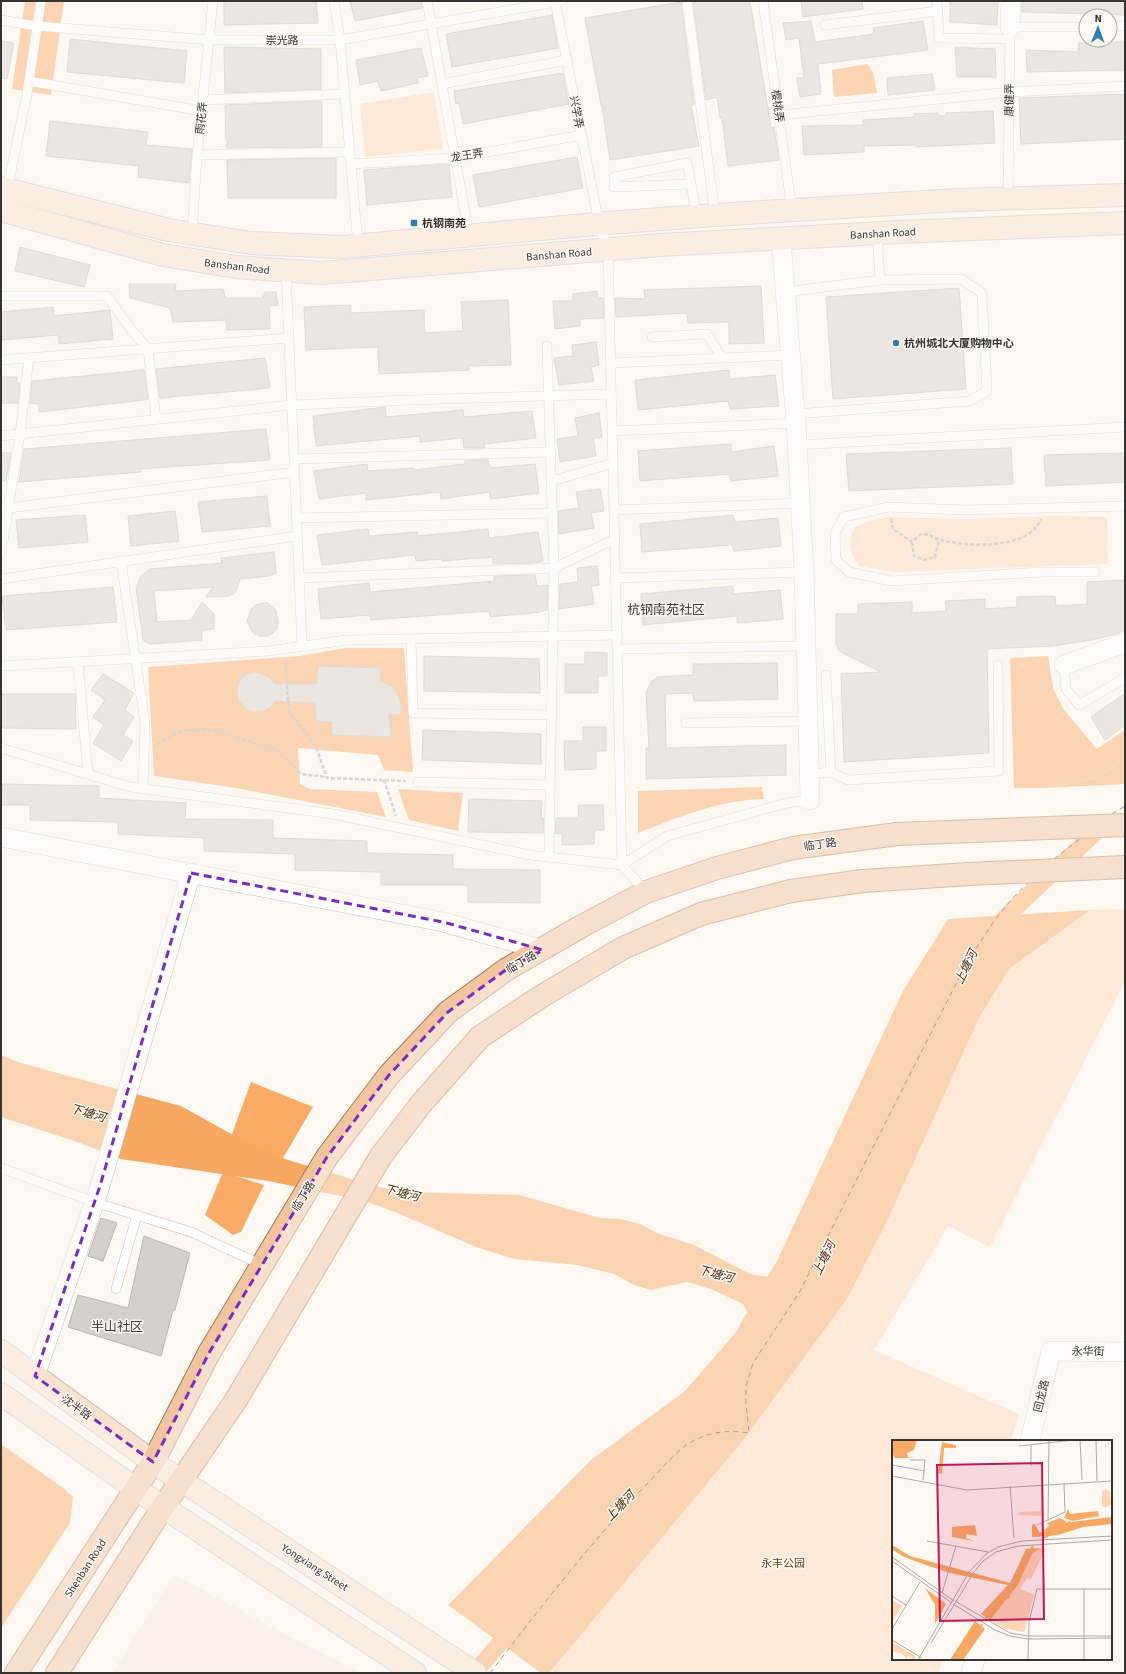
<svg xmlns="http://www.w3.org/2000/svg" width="1126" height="1674" font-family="'Source Sans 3','Noto Sans SC',sans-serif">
<rect width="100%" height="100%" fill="#fef8f3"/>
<polygon fill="#f7eae0" points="174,1575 360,1673 112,1673"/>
<g fill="#fed5b5">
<polygon points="434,92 443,149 365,157 360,104"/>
<path d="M 1057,516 L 1107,517 L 1108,564 L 894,572 L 858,566 C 850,550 847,543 855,527 L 872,520 L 889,517 L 959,519 Z"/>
<polygon points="1125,909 1125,981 990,1247 948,1226 874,1350 1019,1414 1011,1441 893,1441 893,1659 943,1659 938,1673 549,1673 745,1438 847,1299 978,1020 1009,969 1090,910"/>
</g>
<g fill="#f9ab66">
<polygon points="25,1 64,1 51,95 12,89"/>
<polygon points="867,64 873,72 877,93 834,97 832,70"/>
<polygon points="346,648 404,648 413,772 384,770 378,755 298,748 300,784 310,789 377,792 386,817 236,788 154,776 148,667 300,656"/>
<polygon points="1048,656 1053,688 1064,710 1097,749 1125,730 1125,759 1098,778 1046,788 1014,788 1010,658"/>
<path d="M 762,787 L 764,799 C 720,800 679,817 638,833 L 638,791 Z"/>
<polygon points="398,789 463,793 458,831 409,820"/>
<polygon points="251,1082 313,1107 283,1158 229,1142"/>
<polygon points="223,1172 264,1185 241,1232 233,1235 205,1215"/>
<polygon points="1,1444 63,1488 73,1497 70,1523 1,1628"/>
</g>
<g fill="#f6a863">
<polygon points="1125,759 1125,784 1046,788 1098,778"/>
<polygon points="1090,910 1009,969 978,1020 887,1221 847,1299 745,1438 549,1673 541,1673 448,1605 592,1459 684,1392 736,1332 747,1312 743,1304 711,1289 687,1282 651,1290 634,1285 614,1274 577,1265 514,1259 476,1247 395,1212 365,1201 268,1181 121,1159 80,1143 1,1117 1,1055 18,1062 72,1077 181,1106 242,1140 285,1159 382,1188 409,1192 519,1195 600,1218 621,1219 640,1224 657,1233 694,1245 750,1274 767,1277 777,1261 903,991 948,919"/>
</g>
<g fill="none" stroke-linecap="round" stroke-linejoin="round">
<g stroke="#f6a863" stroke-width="17">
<polyline points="991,931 1097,831 1109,824"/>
<polyline points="474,1673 514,1627"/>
</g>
<g stroke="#492a0c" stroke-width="1" stroke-dasharray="5 4" stroke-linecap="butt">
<polyline points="1112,814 1125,806"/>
<polyline points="1054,859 1081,838"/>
<path d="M 490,1673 C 540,1608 590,1543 647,1484 C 660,1471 677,1449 693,1441 C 712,1431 729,1430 749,1433 L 746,1403 L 746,1386 L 753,1363 L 799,1293 L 964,968 C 983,937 1002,906 1029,882"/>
</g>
</g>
<g fill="#d6d0cb" stroke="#bbb6b1">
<polygon points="224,1 316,1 318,23 224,25"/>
<polygon points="350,1 421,1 422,8 355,21"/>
<polygon points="693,1 750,1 771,128 774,127 779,160 728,166 722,118 720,118 717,97 706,100"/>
<polygon points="801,1 862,1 863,9 803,17"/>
<polygon points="950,1 998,1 997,25 950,22"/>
<polygon points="1022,1 1125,1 1125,15 1022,12"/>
<polygon points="681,2 694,104 691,105 699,146 610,160 602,105 601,105 585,18"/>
<polygon points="552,15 558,48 452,67 446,34"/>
<polygon points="811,21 815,42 874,34 873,28 923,21 928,50 818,64 821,94 800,97 797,78 804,78 799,38 786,40 783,23"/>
<polygon points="70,39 187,51 184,83 67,72"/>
<polygon points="1,41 14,43 7,79 1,78"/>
<polygon points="1125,42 1125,70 1027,72 1026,50 1078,52 1079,43"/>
<polygon points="224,47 321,49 321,89 225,93"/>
<polygon points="955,47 995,49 996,77 957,77"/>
<polygon points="421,48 428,76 417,78 418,83 381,91 378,81 360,85 356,60"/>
<polygon points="563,73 569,104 463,124 459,103 456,104 454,91"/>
<polygon points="932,74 935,90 888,95 887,78"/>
<polygon points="1125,94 1125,139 1021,144 1019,98"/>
<polygon points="322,101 322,147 227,148 227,140 226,140 225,105"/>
<polygon points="993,111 995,143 916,147 916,145 864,146 864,152 804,155 802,126 863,125 863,120 914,117 914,114 938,113 939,116 946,116 946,113"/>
<polygon points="50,121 148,132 146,145 192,149 189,183 138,177 139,166 46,156"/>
<polygon points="577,157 583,188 479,207 473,175"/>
<polygon points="336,158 336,198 228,198 227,160"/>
<polygon points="449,164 452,197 367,205 364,170"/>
<polygon points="20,247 90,265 84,287 15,271"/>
<polygon points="129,284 176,284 175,291 223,289 225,298 263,298 265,292 276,292 278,305 269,306 270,329 227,330 226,320 173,322 170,308 130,298"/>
<polygon points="761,286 764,343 729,344 729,322 688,323 687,313 616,317 615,298 645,299 644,290"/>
<polygon points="959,288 966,389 833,399 826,297"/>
<polygon points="597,291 598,298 603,298 604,318 580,319 580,326 555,329 553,301 573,301 573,294"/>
<polygon points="508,300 511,365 469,366 469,370 379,374 378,347 306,350 304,307 351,305 351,313 424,310 425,333 463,331 461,302"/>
<polygon points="53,307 54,316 110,310 113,339 59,344 58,335 1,340 1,312"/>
<polygon points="596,342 599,365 591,367 594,381 559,385 554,358 573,356 572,345"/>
<polygon points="265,358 270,388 160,398 156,369"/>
<polygon points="144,370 148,399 144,400 39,412 38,404 30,403 32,381"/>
<polygon points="729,370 730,379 775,375 779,406 730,409 728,401 638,410 635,380"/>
<polygon points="1,377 17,377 17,383 20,383 18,403 1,403"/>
<polygon points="385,407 386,417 463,410 464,417 532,411 536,438 484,444 485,448 464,448 463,438 420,442 420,436 316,446 313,416"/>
<polygon points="599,413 602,437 593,438 596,456 560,462 557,439 578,436 575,418"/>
<polygon points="266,429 270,460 140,469 141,472 19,482 24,449"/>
<polygon points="731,444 731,452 774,446 778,476 731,481 730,474 640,481 638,451"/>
<polygon points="1011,448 1013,484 849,491 846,454"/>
<polygon points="1,453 11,453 6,481 1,481"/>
<polygon points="1125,453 1125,482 1046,486 1044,455"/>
<polygon points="465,460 488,460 490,468 535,464 539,493 491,499 489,492 441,499 440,492 366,500 366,493 319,499 314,471 367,464 368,471 414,468 414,470 465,464"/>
<polygon points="600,489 604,511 591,513 594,528 559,534 558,511 579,508 576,492"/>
<polygon points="267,496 270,526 202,532 198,502"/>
<polygon points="175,511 179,541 131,546 128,516"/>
<polygon points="85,515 88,542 19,548 16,520"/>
<polygon points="733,515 735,522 778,518 781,546 734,551 732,545 642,552 640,524"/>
<polygon points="368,529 369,536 417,532 418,536 488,529 489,538 538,532 543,561 533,563 493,564 493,557 442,561 442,559 416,561 415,555 322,565 317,535"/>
<polygon points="274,552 276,573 270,576 240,579 235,593 229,596 206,597 213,587 154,591 157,622 191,620 202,602 214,614 214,629 202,630 202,640 150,644 143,640 136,588 141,576 150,569 222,563 221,558"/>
<polygon points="597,566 599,585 591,586 594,604 559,609 560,584 578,582 577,568"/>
<polygon points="535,575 537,586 548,585 547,610 541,612 490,617 489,611 371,620 370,615 321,619 318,589 369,583 370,592 494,581 494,576"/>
<polygon points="1125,580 1125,630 1116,634 1092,640 1053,646 987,649 989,753 844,762 841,674 881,672 839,651 836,644 836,614 858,614 858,604 912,602 912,613 946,611 945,601 985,599 985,609 1017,607 1017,597 1055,596 1056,606 1087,604 1087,582"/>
<polygon points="733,586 733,594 780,590 783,619 737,623 737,616 643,625 641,594"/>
<polygon points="113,587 117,622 6,630 2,596"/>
<polygon points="262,603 268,603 276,611 278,622 277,628 272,634 267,636 259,636 253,633 247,621 251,609 256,605"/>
<polygon points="585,652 607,653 607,676 598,676 598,693 565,693 565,664 585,664"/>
<polygon points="424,656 539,659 540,693 424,691"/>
<polygon points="777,663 778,699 694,701 693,693 665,694 666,748 786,745 786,775 646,779 646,748 649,748 646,692 651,682 657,677 693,675 693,664"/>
<polygon points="318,666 380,668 380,681 391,685 396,691 401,704 401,715 389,714 391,737 332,735 332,722 316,721 315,703 275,701 271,707 263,712 251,712 244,707 239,701 237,694 238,685 240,679 247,674 257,672 269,677 275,684 316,684"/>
<polygon points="103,674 134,693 125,710 134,717 123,735 133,741 121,761 93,743 104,725 93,717 105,700 91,690"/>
<polygon points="1125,693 1125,725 1105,740 1091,717"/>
<polygon points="1,694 75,694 76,729 1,728"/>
<polygon points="583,727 606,727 606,751 596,751 596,769 565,770 564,741 583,741"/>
<polygon points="423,730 541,734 541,764 422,760"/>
<polygon points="1,784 99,786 99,798 186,803 185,819 273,820 273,838 367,841 367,853 453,855 453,869 540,870 540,903 468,902 468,885 381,885 381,872 295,870 295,854 204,851 204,838 118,834 118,822 30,820 30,805 1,805"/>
<polygon points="469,799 542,801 541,818 544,818 543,833 468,832"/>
<polygon points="579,805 603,805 604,830 595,830 594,844 562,845 562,834 555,833 556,818 578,818"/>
<polygon points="101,1218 117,1223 103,1261 88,1256"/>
<polygon points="144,1236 190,1253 175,1310 173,1310 161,1356 68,1327 78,1295 128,1308"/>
</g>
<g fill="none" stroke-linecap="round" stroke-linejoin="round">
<defs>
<g id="lane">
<polyline points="334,1 340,40 358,245"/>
<polyline points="427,1 469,235"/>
<polyline points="555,1 599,223 608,250 622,865 646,892"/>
<polyline points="687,1 715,215"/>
<polyline points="763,1 792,211"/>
<polyline points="937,1 939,38 1010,39"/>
<polyline points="1,20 37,26 210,40 340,40 561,1"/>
<polyline points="825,25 938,11"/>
<polyline points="1110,26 1125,26"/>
<polyline points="29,81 202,111"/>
<polyline points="442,84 567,60"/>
<polyline points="203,100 345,94"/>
<polyline points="779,115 1009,92 1125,86"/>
<polyline points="197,155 350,152"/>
<polyline points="351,164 455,158 582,135"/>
<polyline points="691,184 614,187 614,177 687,163 697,217"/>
<polyline points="7,190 27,94 41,1"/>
<polyline points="1008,199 1010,27 1086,27"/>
<polyline points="192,234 197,155 213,1"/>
<polyline points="286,271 302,646"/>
<polyline points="785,292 880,280 877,233"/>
<polyline points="1,296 107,296 130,328 148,349 156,419"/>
<polyline points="652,337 707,334 722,358"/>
<polyline points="547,346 554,568 549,857"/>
<polyline points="1,360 289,338"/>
<polyline points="611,363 790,355"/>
<polyline points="795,414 970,401 987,391 982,293 961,279 880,280"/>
<polyline points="612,431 796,423"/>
<polyline points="1,436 292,405 411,400 611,394"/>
<polyline points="797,445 1125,427"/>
<polyline points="294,459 551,452"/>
<polyline points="552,481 613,463"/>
<polyline points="1,509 295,472"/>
<polyline points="614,510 801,503"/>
<polyline points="297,518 553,513"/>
<polyline points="1,554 20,434 29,358"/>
<polyline points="121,561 145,723 143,788"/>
<polyline points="1095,572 1042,572 891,581 849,572 836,560 835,533 844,517 888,507 966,510 1125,506"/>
<polyline points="299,578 554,568 615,539"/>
<polyline points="616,578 804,572"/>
<polyline points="1,579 297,536"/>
<polyline points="411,639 413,713 552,715"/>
<polyline points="618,649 807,646"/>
<polyline points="78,662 88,774"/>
<polyline points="1064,665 1066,689 1079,705 1125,678"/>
<polyline points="1,666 268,651 347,640 618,635"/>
<polyline points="826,675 831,772 848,780 999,771 998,665"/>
<polyline points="686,723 809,721"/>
<polyline points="1,748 130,787 333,814 530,855 622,865 667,836 787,803 810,800"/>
<polyline points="810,774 831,772"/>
<polyline points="418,782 550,785"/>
<polyline points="1,1168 94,1202 191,1232 262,1265"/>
<polyline points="116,1289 137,1215"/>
</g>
<g id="street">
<polyline points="1010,27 1011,1"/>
<polyline points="781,239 796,423 804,572 810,800"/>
<polyline points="1064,665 1125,643"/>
<polyline points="1,837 443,922 543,950"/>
<polyline points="35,1376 100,1186 191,873"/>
<polyline points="1030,1441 1051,1351 1125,1352"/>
<polyline points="971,1673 975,1659"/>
</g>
<g id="secondary">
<polyline points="1,188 169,230 251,243 341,247 607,223 715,215 958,200 1125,195"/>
<polyline points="1,210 163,255 236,267 322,273 660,245 899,232 1125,223"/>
<polyline points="1,1351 153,1462 475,1673"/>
<polyline points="1,1394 136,1489 415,1673"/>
</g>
<g id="primary">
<polyline points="16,1673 153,1462 209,1353 327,1157 389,1075 448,1012 507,969 582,926 646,892 717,868 793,848 897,834 1125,825"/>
<polyline points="57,1673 163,1507 236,1400 381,1156 421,1104 480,1037 542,996 623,948 701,914 791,891 863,881 969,874 1125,867"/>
</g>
</defs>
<use href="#lane" stroke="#c3bdb9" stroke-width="10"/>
<use href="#street" stroke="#c3bdb9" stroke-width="20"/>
<use href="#secondary" stroke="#c3bdb9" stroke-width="24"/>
<use href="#primary" stroke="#a7784f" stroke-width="24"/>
<g stroke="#afaba7" stroke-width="2.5" stroke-dasharray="4 2" stroke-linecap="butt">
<path d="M 891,519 L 893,529 L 912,542 L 921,534 C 933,534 932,538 941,540 C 968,547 1029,550 1041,519"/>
<polyline points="912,542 914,556 924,560 935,557 939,540"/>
<polyline points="285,661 289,711 316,747 327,778 406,781"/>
<polyline points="157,744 184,730 214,730 279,751 301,774 326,777"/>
<polyline points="384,780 396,816"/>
</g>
<use href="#lane" stroke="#fff" stroke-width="9"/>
<use href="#street" stroke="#fff" stroke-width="19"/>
<use href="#secondary" stroke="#f7e2cf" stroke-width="22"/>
<use href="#primary" stroke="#efc49f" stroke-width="22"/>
</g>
<path d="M0 0H1126V1674H0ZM 191,873 L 443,922 L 543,950 L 507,969 L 448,1012 L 389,1075 L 327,1157 L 209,1353 L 153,1462 L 35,1376 L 100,1186 Z" fill="#fef8f3" fill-opacity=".55" fill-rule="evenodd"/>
<path fill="none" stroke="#7b2cbf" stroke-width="3" stroke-dasharray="8 5" stroke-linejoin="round" d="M 191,873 L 443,922 L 543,950 L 507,969 L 448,1012 L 389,1075 L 327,1157 L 209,1353 L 153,1462 L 35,1376 L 100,1186 Z"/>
<g fill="#3280b2" stroke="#fef8f3" stroke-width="1.5">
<rect x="410" y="219" width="8" height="8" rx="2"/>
<circle cx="896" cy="343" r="4"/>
</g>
<g text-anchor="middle" stroke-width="3" stroke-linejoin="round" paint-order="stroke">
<g font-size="11" fill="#363432" stroke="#fef8f3">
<text x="282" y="44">崇光路</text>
<text transform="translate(1009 100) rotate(-89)" y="4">康健弄</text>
<text transform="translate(778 106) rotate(82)" y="4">樱桃弄</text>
<text transform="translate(577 112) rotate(79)" y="4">兴学弄</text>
<text transform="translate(201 118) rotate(-84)" y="4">雨花弄</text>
<text transform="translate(467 155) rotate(-9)" y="4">龙王弄</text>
<text transform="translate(883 233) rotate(-3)" y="4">Banshan Road</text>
<text transform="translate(559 254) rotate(-5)" y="4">Banshan Road</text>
<text transform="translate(237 266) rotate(7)" y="4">Banshan Road</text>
<text transform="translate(820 844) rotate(-8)" y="4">临丁路</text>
<text transform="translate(521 962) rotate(-30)" y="4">临丁路</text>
<text transform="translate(303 1196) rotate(-58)" y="4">临丁路</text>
<text transform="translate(1088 1351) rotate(1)" y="4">永华街</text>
<text transform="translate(1041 1396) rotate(-77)" y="4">回龙路</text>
<text transform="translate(77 1407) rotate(36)" y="4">沈半路</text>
<text transform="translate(315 1567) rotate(33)" y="4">Yongxiang Street</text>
<text transform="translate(85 1568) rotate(-57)" y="4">Shenban Road</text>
</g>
<g font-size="11" font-weight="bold" fill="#363432" stroke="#fef8f3" text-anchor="start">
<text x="422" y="227">杭钢南苑</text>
<text x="904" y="347">杭州城北大厦购物中心</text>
</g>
<g font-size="11" fill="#74410c" stroke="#fef8f3">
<text x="783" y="1567">永丰公园</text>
</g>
<g font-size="12" font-style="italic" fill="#492a0c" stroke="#fef8f3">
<text transform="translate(966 967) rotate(-64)" y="4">上塘河</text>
<text transform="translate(88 1113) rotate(16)" y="4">下塘河</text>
<text transform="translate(402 1193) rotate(14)" y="4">下塘河</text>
<text transform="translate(824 1258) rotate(-64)" y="4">上塘河</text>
<text transform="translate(716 1274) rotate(14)" y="4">下塘河</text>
<text transform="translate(620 1506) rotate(-46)" y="4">上塘河</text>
</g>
<g font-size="13" fill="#3e3a36" stroke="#fef8f3">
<text x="666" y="614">杭钢南苑社区</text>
<text x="117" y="1331">半山社区</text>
</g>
</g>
<g transform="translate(892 1440)">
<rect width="220" height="220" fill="#fef8f3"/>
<path d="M 214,49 L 218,52 L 219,65 L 214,67 L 210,66 L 210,52 ZM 149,71 L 149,76 L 125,75 L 128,72 ZM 148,108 L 154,108 L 139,139 L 135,138 L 128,149 L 142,155 L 133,190 L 131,192 L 114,189 L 98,180 L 126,145 L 140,114 ZM 0,160 L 10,166 L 0,182 ZM 0,202 L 23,216 L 23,220 L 16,216 L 14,219 L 11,214 L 0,211 Z" fill="#fed5b5"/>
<path d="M 0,0 L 25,0 L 22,10 L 15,13 L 16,17 L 23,18 L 3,18 L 0,13 ZM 50,2 L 64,5 L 64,8 L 52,8 L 50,34 L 46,33 ZM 176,69 L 178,74 L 206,71 L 207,76 L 181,81 L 172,78 ZM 168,78 L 175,82 L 148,96 L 140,97 L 140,85 L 143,84 L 148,93 L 157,86 L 155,83 ZM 83,85 L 85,96 L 74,94 L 74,98 L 82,101 L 60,97 L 60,87 ZM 33,148 L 54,164 L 43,184 L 43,165 Z" fill="#f9ab66"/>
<path d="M 220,77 L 220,84 L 191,87 L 166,95 L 143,97 L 171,83 ZM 0,105 L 18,116 L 118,143 L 134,109 L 148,108 L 140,114 L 126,145 L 98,180 L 89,174 L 116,145 L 58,133 L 28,123 L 10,116 L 0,109 ZM 83,181 L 93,189 L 71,220 L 58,220 Z" fill="#f6a863"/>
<path fill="none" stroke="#f6a863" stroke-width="2" d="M 151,98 L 175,86 L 178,81M 94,178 L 111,159 L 117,157 L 117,151 L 141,106M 66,220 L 90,184"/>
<path fill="none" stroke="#aeaaa6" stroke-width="1" d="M 188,0 L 190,40M 204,0 L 205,41M 139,5 L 139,26M 127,6 L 182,0M 18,20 L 33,20 L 31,40M 0,25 L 33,31M 0,36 L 75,50 L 220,41M 118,46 L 122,98M 156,81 L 157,0M 145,85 L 173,72 L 172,43M 35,101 L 96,112M 0,117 L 62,161M 0,121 L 60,163M 192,149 L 192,220M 50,153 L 64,106M 0,156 L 14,165M 63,161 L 118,193 L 136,196 L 220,196M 61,164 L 103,190 L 118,196 L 136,199 L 220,198M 0,189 L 28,142M 0,200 L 30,218M 39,203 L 82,132 L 91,121 L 104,112 L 126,106 L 220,100M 26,220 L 77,132 L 94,114 L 106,107 L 130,101 L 220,96M 136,220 L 137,182 L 145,149 L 220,149"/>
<path fill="#c2185b" fill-opacity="0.15" stroke="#c2185b" stroke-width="2" d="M 150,23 L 152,179 L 48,181 L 45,25 Z"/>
<rect width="220" height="220" fill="none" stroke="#363432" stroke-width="2"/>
</g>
<rect width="1126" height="1674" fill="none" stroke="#363432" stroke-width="4"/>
<g transform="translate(1098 28) rotate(1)"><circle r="19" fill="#fef8f3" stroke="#aeaaa6"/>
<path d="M0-3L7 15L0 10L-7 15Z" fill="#3280b2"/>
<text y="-6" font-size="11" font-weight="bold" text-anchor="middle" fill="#363432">N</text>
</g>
</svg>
